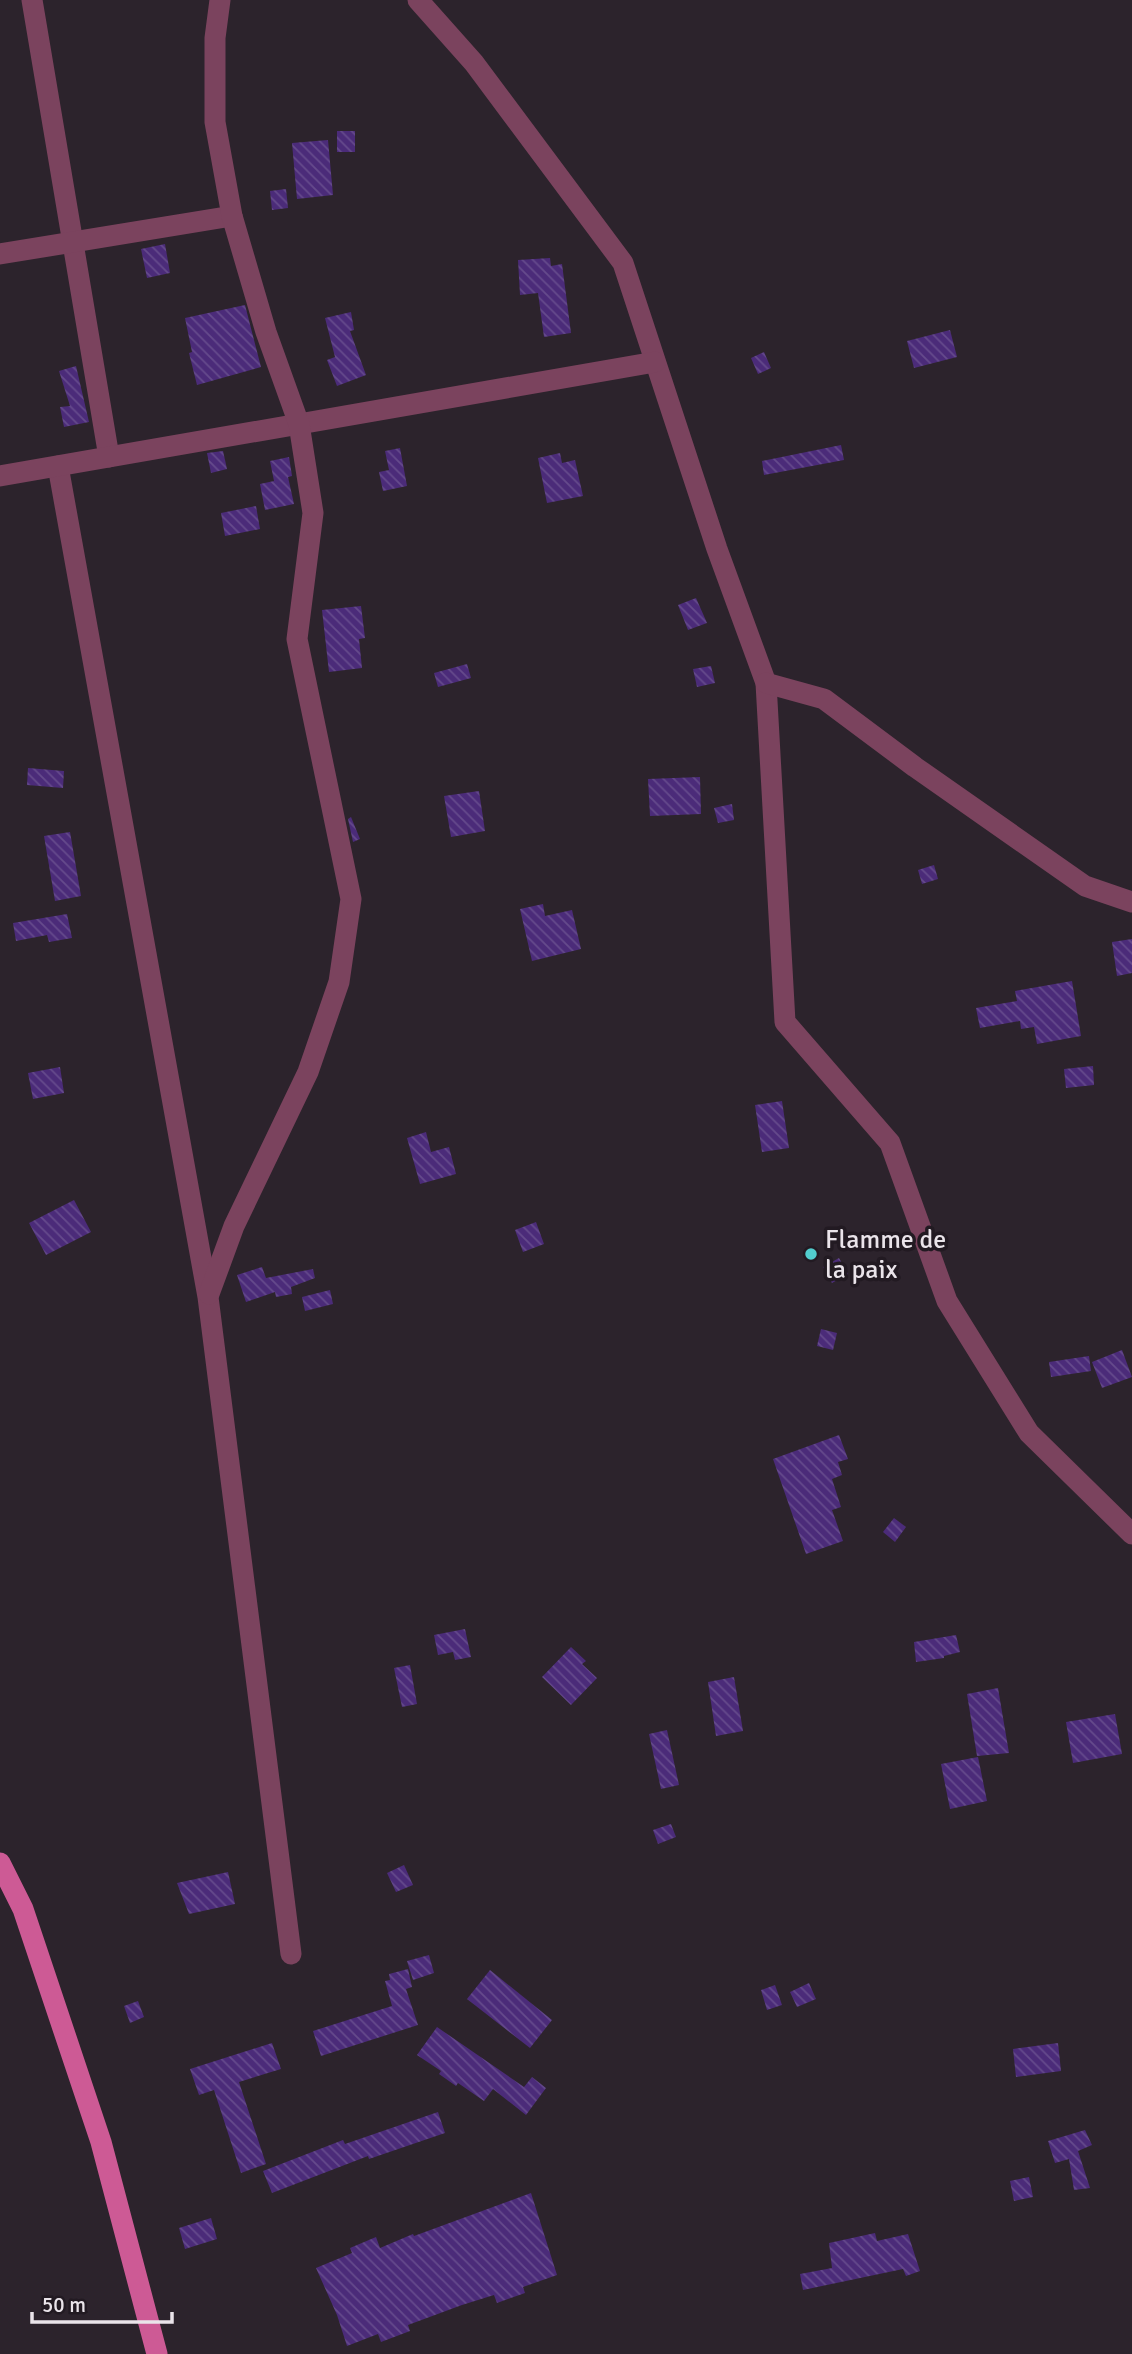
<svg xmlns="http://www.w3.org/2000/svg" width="1132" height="2354" font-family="Signika,sans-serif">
<defs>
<pattern id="building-back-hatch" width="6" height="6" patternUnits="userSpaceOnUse" patternTransform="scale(1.75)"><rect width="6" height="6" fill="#4b2b79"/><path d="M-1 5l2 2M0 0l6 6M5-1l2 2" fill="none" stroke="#654a8c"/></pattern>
</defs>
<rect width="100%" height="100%" fill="#2c232c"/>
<g fill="url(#building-back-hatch)">
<rect x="337" y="131" width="18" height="21"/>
<polygon points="328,140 333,195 297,199 292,143"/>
<polygon points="286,189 288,208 272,210 270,191"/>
<polygon points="165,244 170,273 147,278 141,249"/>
<polygon points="550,258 551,266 562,264 571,333 544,337 538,293 520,295 518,260"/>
<polygon points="245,305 261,367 197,385 189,353 192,352 185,318"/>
<polygon points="351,312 354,330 350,331 366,375 337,386 327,360 335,357 325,318"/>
<polygon points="950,330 957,357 914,368 907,341"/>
<polygon points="764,352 771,368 758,374 751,358"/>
<polygon points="76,366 89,422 64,427 60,407 70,406 59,371"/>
<polygon points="841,445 844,460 764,475 762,461"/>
<polygon points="400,448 407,486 383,491 379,472 389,470 385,451"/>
<polygon points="223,451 227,469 211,473 207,453"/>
<polygon points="560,453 562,463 575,460 583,496 547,503 538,458"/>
<polygon points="289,457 292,476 288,477 294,504 265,510 260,484 274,481 270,461"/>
<polygon points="256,506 260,529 225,536 221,513"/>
<polygon points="696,598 707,623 688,630 678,605"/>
<polygon points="361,606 365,638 359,639 362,668 329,672 322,610"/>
<polygon points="467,664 471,678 438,687 434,673"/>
<polygon points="711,666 715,683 697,687 693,669"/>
<polygon points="28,768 64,771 63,788 27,785"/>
<polygon points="700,777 701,814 650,816 648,779"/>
<polygon points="479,791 485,831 451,837 444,796"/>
<polygon points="732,804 734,820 718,823 714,808"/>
<polygon points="351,817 360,839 353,842 348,819"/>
<polygon points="70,832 81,896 55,901 44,836"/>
<polygon points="934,865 938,879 922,884 918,870"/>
<polygon points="543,904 545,916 572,910 581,949 532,961 520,909"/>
<polygon points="67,914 72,938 49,942 47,935 16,941 13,923"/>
<polygon points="1132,939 1132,973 1117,976 1112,942"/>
<polygon points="1072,981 1081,1036 1037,1044 1034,1027 1021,1029 1020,1021 980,1028 976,1008 1017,1001 1015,991"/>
<polygon points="1093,1066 1094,1085 1066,1088 1064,1069"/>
<polygon points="60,1067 64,1093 33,1099 28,1073"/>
<polygon points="782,1101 789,1148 762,1152 755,1105"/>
<polygon points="426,1132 431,1152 449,1147 456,1174 420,1184 407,1138"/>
<polygon points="74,1200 91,1232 46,1255 29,1223"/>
<polygon points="536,1222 544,1244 523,1252 515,1230"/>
<polygon points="839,1258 848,1274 832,1283 823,1267"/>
<polygon points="262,1267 266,1278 313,1269 315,1278 291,1287 292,1294 276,1297 275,1292 246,1302 237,1275"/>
<polygon points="330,1290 333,1304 305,1311 302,1297"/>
<polygon points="821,1329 837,1333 833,1350 817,1346"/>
<polygon points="1122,1350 1132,1377 1102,1388 1092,1362"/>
<polygon points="1089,1356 1091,1371 1051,1377 1049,1362"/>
<polygon points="839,1435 848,1459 838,1462 842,1475 832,1479 841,1507 832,1510 843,1541 806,1554 773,1459"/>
<polygon points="894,1518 906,1527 895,1542 883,1532"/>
<polygon points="465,1629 471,1657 455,1660 453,1652 438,1655 434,1635"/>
<polygon points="956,1635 960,1652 944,1656 944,1658 916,1662 914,1642"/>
<polygon points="571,1647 586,1661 582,1664 597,1678 571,1705 542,1677"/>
<polygon points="410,1665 417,1704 402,1707 394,1668"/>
<polygon points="734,1677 743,1731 716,1736 708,1682"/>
<polygon points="998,1688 1009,1753 977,1756 967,1694"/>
<polygon points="1115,1714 1122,1754 1073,1763 1066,1722"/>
<polygon points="667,1730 679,1785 661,1789 649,1734"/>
<polygon points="978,1757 987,1801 950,1809 941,1764"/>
<polygon points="671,1824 676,1837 658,1844 653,1830"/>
<polygon points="404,1865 413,1885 396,1892 387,1873"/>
<polygon points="228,1872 235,1904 189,1914 177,1883"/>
<polygon points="429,1955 434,1973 413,1980 407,1961"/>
<polygon points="408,1969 412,1987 406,1989 418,2025 321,2056 313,2031 392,2006 385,1981 390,1980 389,1974"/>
<polygon points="490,1970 552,2020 530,2048 467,1999"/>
<polygon points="809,1983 816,1999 797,2007 790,1992"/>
<polygon points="775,1985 782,2005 767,2010 761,1990"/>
<polygon points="138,2001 144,2017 130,2023 124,2006"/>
<polygon points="437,2027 524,2087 532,2077 546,2088 526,2115 493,2089 484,2101 458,2083 456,2086 439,2074 441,2071 417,2055"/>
<polygon points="272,2043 281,2069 239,2082 266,2164 241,2173 214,2090 199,2095 190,2069"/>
<polygon points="1058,2043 1061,2071 1016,2077 1013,2049"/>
<polygon points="438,2112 445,2133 369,2159 368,2156 272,2193 263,2171 343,2140 345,2144"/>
<polygon points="1085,2130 1092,2145 1078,2151 1090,2188 1074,2190 1069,2159 1055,2163 1048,2141"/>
<polygon points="1029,2177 1033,2197 1014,2201 1010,2181"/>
<polygon points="531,2193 557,2275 523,2287 525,2293 497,2303 494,2295 462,2305 408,2325 410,2331 381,2342 378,2334 347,2346 337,2315 316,2268 352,2253 350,2248 376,2237 380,2248 413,2234 414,2236"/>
<polygon points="211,2218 217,2239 185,2249 179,2228"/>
<polygon points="875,2233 877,2241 908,2234 920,2271 906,2276 903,2269 803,2290 800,2274 832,2268 829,2243"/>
</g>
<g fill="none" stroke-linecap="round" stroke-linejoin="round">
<g stroke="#7b435e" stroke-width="21">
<polyline points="32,0 109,457"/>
<polyline points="418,0 474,63 623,263 717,549 766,683 785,1022 890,1143 947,1301 1029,1433 1132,1534"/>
<polyline points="0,254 232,216"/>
<polyline points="58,466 208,1297 291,1954"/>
<polyline points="0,476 655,362"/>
<polyline points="766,683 824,699 915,767 1085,886 1132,902"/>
<polyline points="209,1294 234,1226 308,1072 339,982 351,899 297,639 313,513 299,424 266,332 232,216 215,122 215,38 220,0"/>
</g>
<polyline stroke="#cd5a95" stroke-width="21" points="0,1863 23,1909 101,2142 157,2354"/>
</g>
<circle fill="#52cdce" stroke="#221a22" stroke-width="2.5" cx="811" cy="1254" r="7"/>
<g text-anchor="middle" stroke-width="7" stroke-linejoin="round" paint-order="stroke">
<g font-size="26" fill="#eae4ea" stroke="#221a22" text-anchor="start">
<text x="825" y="1248">Flamme de<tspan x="825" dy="30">la paix</tspan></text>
</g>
</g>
<path d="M32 2312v10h140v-10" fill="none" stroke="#eae4ea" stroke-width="3.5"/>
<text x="42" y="2312" font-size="21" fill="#eae4ea" stroke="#221a22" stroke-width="5" paint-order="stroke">50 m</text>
</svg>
